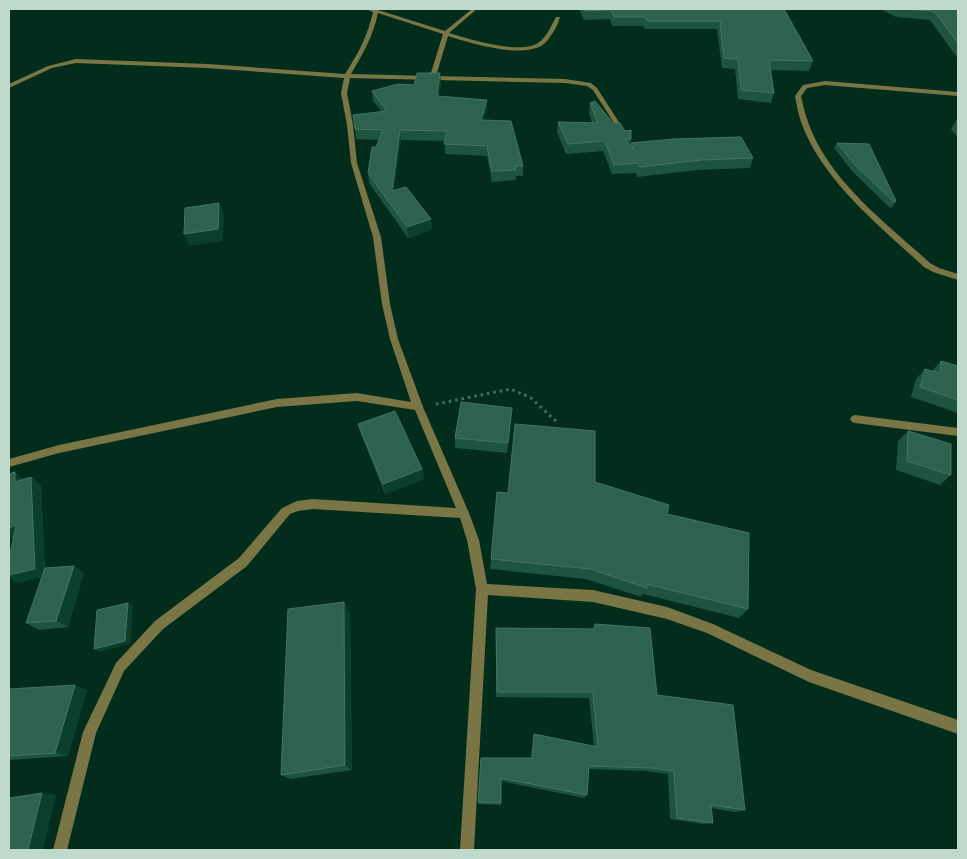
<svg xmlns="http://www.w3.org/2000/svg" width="967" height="859" font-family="'Playfair Display',serif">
<rect width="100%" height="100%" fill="#022d1d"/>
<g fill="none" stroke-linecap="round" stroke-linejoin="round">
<polyline stroke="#4a6f60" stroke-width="3" stroke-dasharray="2.5 4" stroke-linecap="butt" points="436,404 511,389 531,398 558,423"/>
<g fill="#7a7545" fill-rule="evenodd">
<path d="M 366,9 L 378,10 L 445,31 L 472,9 L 477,9 L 449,33 C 469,39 520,55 538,43 C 547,37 551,26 556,17 L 560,17 C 559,21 557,26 554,31 C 550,37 546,44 539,47 C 516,57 470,43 448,36 L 436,76 L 565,79 L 591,83 L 597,88 L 626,133 L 621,134 L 593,90 L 587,86 L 565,83 L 350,78 L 347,93 L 353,125 L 357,163 L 381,237 L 390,304 L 398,339 L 423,407 L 469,513 L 479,540 L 487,584 L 593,590 L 667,607 L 713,624 L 811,670 L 958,720 L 958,734 L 809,682 L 707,633 L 667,619 L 593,602 L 488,595 L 474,850 L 460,850 L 476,589 L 467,540 L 460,518 L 313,509 L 298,511 L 290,514 L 247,566 L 163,629 L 124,671 L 96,733 L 67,850 L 53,850 L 83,732 L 116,663 L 155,621 L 239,558 L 282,508 L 297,501 L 313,499 L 456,508 L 415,410 L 357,401 L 277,407 L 59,453 L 9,467 L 9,459 L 59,445 L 277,399 L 357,393 L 411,402 L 390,339 L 382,304 L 373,237 L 351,163 L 347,125 L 341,93 L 344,78 L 207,68 L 76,63 L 52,68 L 11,87 L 9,88 L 9,84 L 48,66 L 76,59 L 207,64 L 345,74 C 358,54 368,35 373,12 ZM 378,13 L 443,34 L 430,76 L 351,74 C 363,54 373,36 378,13 Z"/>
<path d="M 825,81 L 958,92 L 958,96 L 825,85 L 807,88 L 801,96 C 803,105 805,114 808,122 C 829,181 885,222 930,263 L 939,268 L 958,274 L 958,280 L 933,272 L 924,267 C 879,225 823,182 801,122 C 798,114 797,105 795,96 L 803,85 Z"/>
<polygon points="855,415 958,428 958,436 855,423 852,422 850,419 852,416"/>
</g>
</g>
<g fill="#1d533f">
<polygon points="579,9 784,9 813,61 809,71 770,70 774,93 771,103 738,99 735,69 722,68 717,29 645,29 643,26 612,26 610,19 584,20"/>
<polygon points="880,9 958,9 958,59 930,20 896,17"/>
<polygon points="441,83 439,96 487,110 484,120 523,166 523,176 516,176 516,180 492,182 487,156 445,154 445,141 401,140 394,190 432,230 408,238 369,183 368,173 379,140 356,139 355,129 382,112 373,101 372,91"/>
<polygon points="590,103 631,139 630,145 631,146 631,143 753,158 750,168 698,170 637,177 636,173 612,174 603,151 566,154 557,132 558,122 592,123 589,113"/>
<polygon points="957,119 958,119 958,138 951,129"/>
<polygon points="837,143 896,201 892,207 890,208 852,171 834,148"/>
<polygon points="941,361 958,366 958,413 911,397 916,379 925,369 932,371"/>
<polygon points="511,418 507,453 455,448 455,438"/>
<polygon points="358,424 422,469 424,479 385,494 361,434"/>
<polygon points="908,431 951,475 940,485 896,470 898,441"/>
<polygon points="9,474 24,480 31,477 41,486 45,568 74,566 84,573 68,627 39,630 26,623 42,577 17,583 13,538 9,539"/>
<polygon points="595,482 667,514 748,609 739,618 643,594 641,597 586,579 490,569 491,559 508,493"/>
<polygon points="350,613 352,770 290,779 281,775"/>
<polygon points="595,624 657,695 745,810 735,812 711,808 713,823 704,824 670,819 668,774 646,771 589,769 587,795 584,798 501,781 501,805 478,804 481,758 531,758 533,738 534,734 594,746 589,698 496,697 496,628 592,629"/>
<polygon points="87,690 68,756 9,760 9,693"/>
</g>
<g fill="#0b3e2b">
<polygon points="440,73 441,83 438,106 437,96"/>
<polygon points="487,100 487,110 481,130 481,120"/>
<polygon points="400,130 401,140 393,201 392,191"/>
<polygon points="219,203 224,214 223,241 189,246 184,234"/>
<polygon points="431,219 432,230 408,238 407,227"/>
<polygon points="422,469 424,479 385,494 383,484"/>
<polygon points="15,472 25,481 15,482"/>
<polygon points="31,477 41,486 45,576 17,583 9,577 9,575"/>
<polygon points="16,525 27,533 9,539 9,528"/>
<polygon points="74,566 84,573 68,627 56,621"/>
<polygon points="344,602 350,613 352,770 345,765"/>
<polygon points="128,603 133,606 130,644 99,652 94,649"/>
<polygon points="75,685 87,690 68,756 55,753"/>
<polygon points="42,793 56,795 43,850 28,850"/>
</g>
<g fill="#2f624e" stroke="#457462">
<polygon points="584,9 784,9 813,61 769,60 774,93 741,90 738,59 724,58 720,21 647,21 645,17 614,17 611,10 585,11"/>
<polygon points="903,9 958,9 958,43 934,11"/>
<polygon points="417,73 440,73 437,96 487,100 481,120 511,121 523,166 515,166 516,170 492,171 487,146 444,144 447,131 400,130 392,191 406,187 431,219 407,227 368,173 372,147 376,147 383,130 355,129 353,115 387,111 372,91 398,84 414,85"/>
<polygon points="595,101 613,123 620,123 625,131 631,130 631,139 625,139 633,149 631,143 674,139 741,137 753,158 701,160 640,167 638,163 614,165 605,141 568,144 558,122 598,123 590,103"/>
<polygon points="837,143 869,144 896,201 894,202 855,165"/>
<polygon points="219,203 218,229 184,234 185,208"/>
<polygon points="941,361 958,366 958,400 920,387 925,369 940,373"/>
<polygon points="461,402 512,408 508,443 455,438"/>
<polygon points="395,411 422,469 383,484 358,424"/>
<polygon points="515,424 595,431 595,482 669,505 667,514 749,533 748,609 646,584 647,588 590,569 491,559 497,492 508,493"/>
<polygon points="908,431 951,444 951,475 907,461"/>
<polygon points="15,472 15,482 31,477 35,569 9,575 9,560 16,525 9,528 9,474"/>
<polygon points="74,566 56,621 26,623 45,568"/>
<polygon points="344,602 345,765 281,775 288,609"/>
<polygon points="128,603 125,641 94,649 97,610"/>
<polygon points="595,624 650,628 657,695 733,705 745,810 711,805 713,823 677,818 674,771 652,768 589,766 587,795 501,778 501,803 478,802 481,758 532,758 534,734 598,747 593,692 497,692 496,628 595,629"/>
<polygon points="75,685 55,753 9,756 9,693 10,689"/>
<polygon points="42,793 28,850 9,850 9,798"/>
</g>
<rect width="967" height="859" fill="none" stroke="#bfdacc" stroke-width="20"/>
</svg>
